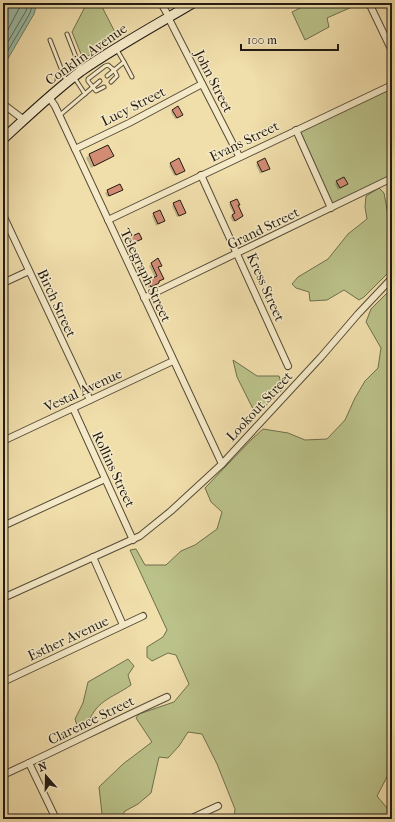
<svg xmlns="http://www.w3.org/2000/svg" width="395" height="822" font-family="'IM FELL French Canon',serif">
<rect width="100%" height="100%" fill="#f0deab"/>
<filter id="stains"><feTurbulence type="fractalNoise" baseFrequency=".005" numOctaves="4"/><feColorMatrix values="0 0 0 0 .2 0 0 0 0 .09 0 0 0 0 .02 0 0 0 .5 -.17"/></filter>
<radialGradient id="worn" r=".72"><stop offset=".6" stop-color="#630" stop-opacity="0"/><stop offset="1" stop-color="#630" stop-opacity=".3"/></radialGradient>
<g fill="#bac189" stroke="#6e6e4e">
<polygon points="87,3 100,3 118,38 83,59 72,32"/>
<polygon points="302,3 361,3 327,18 329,27 305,40 292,12 304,6"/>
<polygon points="392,87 392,176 332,205 298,131"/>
<polygon points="379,188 384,193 388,215 392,214 392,269 364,297 359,300 344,290 327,300 310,301 309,292 296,288 292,284 298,277 328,259 348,234 367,219 365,207 366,196"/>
<polygon points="392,288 392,774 388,775 377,796 387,808 392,819 234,819 235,809 217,764 202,734 188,732 179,746 168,758 159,757 151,793 138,804 125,811 120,819 104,819 102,814 99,787 123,764 152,742 136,718 139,714 174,702 189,684 176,655 168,653 152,661 147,657 147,647 163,637 167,630 130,550 136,549 145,565 166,565 181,551 195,545 217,529 222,512 211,502 205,488 252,439 263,429 288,433 305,440 327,439 345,420 355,398 365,381 378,368 381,348 366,322 371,309"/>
<polygon points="233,360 257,376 279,376 283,389 256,415 237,377"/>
<path d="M 128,659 L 134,666 L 128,675 L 131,685 C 111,699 95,700 87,727 L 78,728 L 75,719 L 83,703 L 88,682 Z"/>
</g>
<polygon fill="#9bbca6" stroke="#6b7b6b" points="3,3 37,3 34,14 3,67"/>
<g fill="#0003">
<polygon points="173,110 180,117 175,119 171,112"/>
<polygon points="89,155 112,156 109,159 91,168 86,158"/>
<polygon points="258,163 269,168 260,174 256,165"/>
<polygon points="171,164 184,171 174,176 169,166"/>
<polygon points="337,182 347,184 338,190 335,184"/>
<polygon points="119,185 122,190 107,197 105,193"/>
<polygon points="231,203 237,206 242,216 233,222 230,217 234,215 229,205"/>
<polygon points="174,204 184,213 182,215 177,217 172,206"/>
<polygon points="154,214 164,221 156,226 152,216"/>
<polygon points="129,239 140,239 129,246 127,241"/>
<polygon points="158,260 161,265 158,268 163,279 156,285 148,288 146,283 155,278 149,266"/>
</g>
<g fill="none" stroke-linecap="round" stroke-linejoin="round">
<g stroke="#5e6b5c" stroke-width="1">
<polyline points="3,39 22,3"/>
<polyline points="3,50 26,11 28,3"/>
<polyline points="3,59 30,13 33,3"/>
</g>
</g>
<g fill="#d28c74" stroke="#221a12">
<polygon points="178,106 183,115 177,118 172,110"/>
<polygon points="108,145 114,156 94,166 89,154"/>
<polygon points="179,158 185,171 176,175 170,163"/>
<polygon points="265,158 270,169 262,172 257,162"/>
<polygon points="344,177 348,184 340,188 336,181"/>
<polygon points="120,184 123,190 109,196 107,190"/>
<polygon points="237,199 240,205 238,205 243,216 235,221 232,215 235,213 230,202"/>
<polygon points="180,200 186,213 179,216 173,203"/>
<polygon points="160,210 165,221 158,224 153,213"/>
<polygon points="139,233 142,239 131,244 128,238"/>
<polygon points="158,258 162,266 158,267 164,279 159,281 159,283 151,287 147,281 157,276 151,263"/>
</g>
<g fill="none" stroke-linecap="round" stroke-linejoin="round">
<defs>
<g id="service">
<polyline points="67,34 81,70"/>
<polyline points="50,40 66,81"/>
<polyline points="124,62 132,77"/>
<polyline points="107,76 124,62 117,50"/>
<polyline points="74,77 85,94"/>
<polyline points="104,87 96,91 88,81 88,79 105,66 108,65 114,70 117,76 111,82"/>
<polyline points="60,115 100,81"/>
</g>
<g id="minor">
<polyline points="161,3 169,17"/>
<polyline points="369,3 392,51"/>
<polyline points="168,17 239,156"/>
<polyline points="49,97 55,106 222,464"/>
<polyline points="3,104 24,120"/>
<polyline points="296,130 331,208"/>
<polyline points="75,149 129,123 202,84"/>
<polyline points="201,175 288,366"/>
<polyline points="3,215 90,400"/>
<polyline points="108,220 392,85"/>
<polyline points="3,283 29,271"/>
<polyline points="144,298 392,178"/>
<polyline points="73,408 133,540"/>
<polyline points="3,441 173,361"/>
<polyline points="3,526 105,479"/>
<polyline points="93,557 123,625"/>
<polyline points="3,598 140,536 171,511 222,464 321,357 358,314 392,278"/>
<polyline points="3,682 143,616"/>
<polyline points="29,763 56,819"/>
<path d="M 3,775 C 58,750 112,722 167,697"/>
<polyline points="190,819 218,806"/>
</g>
<path id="secondary" d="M 3,139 C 28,116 53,92 81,71 C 117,46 156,25 193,3"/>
</defs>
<use href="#service" stroke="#564b38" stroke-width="5"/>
<use href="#minor" stroke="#564b38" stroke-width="8"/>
<use href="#secondary" stroke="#221a12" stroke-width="11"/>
<use href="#service" stroke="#f5eac8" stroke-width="3"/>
<use href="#minor" stroke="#f5eac8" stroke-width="6"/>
<use href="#secondary" stroke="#f5eac8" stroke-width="9"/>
</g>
<g text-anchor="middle" stroke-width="3" stroke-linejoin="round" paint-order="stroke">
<g font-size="14" fill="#221a12" stroke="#f5eac8">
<text transform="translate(86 54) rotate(-35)" y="5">Conklin Avenue</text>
<text transform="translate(214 81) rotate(63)" y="5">John Street</text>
<text transform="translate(133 106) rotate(-27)" y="5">Lucy Street</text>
<text transform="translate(244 141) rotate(-26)" y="5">Evans Street</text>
<text transform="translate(263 228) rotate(-26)" y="5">Grand Street</text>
<text transform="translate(146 275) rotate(65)" y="5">Telegraph Street</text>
<text transform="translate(266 287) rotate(66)" y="5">Kress Street</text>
<text transform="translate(57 303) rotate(65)" y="5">Birch Street</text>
<text transform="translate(83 390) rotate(-25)" y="5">Vestal Avenue</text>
<text transform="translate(259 406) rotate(-47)" y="5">Lookout Street</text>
<text transform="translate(114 469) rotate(65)" y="5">Rollins Street</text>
<text transform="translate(68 638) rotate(-25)" y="5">Esther Avenue</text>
<text transform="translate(91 720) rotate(-26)" y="5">Clarence Street</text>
</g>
</g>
<rect width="395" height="822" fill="none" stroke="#f0deab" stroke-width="16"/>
<rect x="4" y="4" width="387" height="814" fill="none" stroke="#221a12" stroke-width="2"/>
<rect x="8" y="8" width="379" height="806" fill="none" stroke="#221a12"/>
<g transform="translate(46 776) rotate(340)" stroke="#f5eac8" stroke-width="3" paint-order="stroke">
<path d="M0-3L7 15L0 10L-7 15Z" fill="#221a12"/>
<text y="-6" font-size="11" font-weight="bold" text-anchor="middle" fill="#221a12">N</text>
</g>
<path d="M241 44v6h97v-6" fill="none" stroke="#221a12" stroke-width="2"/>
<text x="247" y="44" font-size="12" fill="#221a12" stroke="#f5eac8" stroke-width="3" paint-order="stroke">100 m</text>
<rect width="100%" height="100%" filter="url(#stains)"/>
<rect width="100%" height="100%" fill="url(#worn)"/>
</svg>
